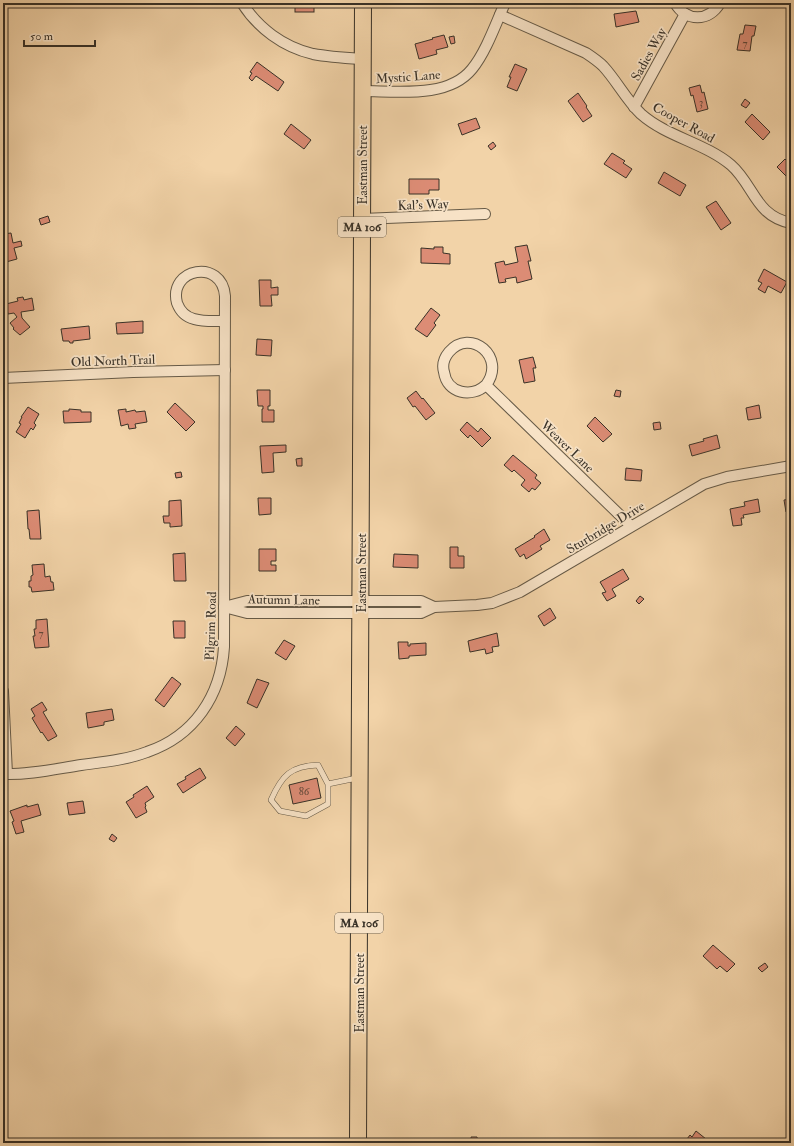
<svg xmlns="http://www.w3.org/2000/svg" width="794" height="1146" font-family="'IM FELL Double Pica',serif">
<rect width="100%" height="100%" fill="#f2d3a8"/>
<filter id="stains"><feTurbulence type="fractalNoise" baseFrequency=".005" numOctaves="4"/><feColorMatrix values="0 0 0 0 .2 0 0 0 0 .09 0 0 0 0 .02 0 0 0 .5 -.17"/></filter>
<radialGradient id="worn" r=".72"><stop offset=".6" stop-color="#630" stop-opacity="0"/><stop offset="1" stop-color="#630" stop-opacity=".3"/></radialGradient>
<g fill="#dc8c75" stroke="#383127">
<rect x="295" y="3" width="19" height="9"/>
<polygon points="636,11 639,22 616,27 614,14"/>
<polygon points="745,25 756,26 754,36 752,36 750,51 737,50 740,34 743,34"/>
<polygon points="444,35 448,47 436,50 437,54 419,59 415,44 433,39 432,38"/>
<polygon points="454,36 455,43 451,44 449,37"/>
<polygon points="257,62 284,82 278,91 256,76 252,81 249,78 252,73 250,72"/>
<polygon points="515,64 527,69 517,91 507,87 511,77 509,77"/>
<polygon points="700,85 702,93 704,92 708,109 697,112 693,95 691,96 689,88"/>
<polygon points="578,93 587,106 586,107 592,116 583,122 568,101"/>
<polygon points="745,99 750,103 746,108 741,105"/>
<polygon points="752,114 770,132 763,140 745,122"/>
<polygon points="476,118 480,128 462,135 458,124"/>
<polygon points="291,124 311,140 304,149 284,134"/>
<polygon points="493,142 496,146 491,150 488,146"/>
<polygon points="612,153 625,161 623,163 632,169 626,178 604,164"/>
<polygon points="785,159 791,165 791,181 777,167"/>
<polygon points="664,172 686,185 680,196 658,183"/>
<polygon points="409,179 439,179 439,190 429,190 429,194 409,194"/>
<polygon points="716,201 731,223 721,230 706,207"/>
<polygon points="48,216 50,222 41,225 39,219"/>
<polygon points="11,233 13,243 21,241 22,246 14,248 17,259 6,262 3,253 3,234"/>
<polygon points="527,245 531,261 528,261 532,279 517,283 516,277 505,279 506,282 499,283 495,263 504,261 505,265 518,262 515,247"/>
<polygon points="434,247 443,247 443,253 450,254 450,264 421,263 421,248 434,249"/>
<polygon points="764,269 787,282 781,293 768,286 765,293 758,289 762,283 758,281"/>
<polygon points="259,280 271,280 271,288 278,287 278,295 271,295 272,306 260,306"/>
<polygon points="23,297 24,300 32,298 34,310 21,312 22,318 30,327 20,335 13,329 14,328 10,323 17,317 14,313 8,314 6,304 18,301 17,298"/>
<polygon points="431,308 440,315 434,323 436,325 427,337 415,329"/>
<polygon points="143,321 143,333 117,334 116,323"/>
<polygon points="89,326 90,339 73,341 73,343 70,343 69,341 63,341 61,329"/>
<polygon points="257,339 272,340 271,356 256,355"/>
<polygon points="533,357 536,368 533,368 535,381 524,383 519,360"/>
<polygon points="257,390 270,390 270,406 268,406 268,410 274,410 274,422 262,422 262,409 263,409 263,406 258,406"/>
<polygon points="616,390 621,391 620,397 614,396"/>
<polygon points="416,391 422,399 423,398 435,413 426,420 415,406 413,407 407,398"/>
<polygon points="175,403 195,422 186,431 167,412"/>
<polygon points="759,405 761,418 748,420 746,408"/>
<polygon points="28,407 39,414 34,423 36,425 33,430 31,428 25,438 16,432 21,424 19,423 22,417 21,417"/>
<polygon points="69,409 81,410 81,412 91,412 91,422 64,423 63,411 69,411"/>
<polygon points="126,409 126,412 135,410 136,412 145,411 147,422 135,424 136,428 129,429 128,424 121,426 118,410"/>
<polygon points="595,417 612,434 603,442 587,426"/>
<polygon points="467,422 478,432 481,428 491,438 482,447 470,435 468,438 460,430"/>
<polygon points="660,422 661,429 654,430 653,423"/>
<polygon points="717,435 720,448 692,456 689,445 704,441 703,439"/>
<polygon points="286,445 286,452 273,453 274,472 262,473 260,446"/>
<polygon points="513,455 537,475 535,478 541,483 535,490 532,488 529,492 521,485 525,480 514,470 512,472 504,465"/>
<polygon points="302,458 302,466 297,466 296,459"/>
<polygon points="626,468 642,470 641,481 625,480"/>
<polygon points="181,472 182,477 176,478 175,473"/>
<polygon points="258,498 271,498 271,514 259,515"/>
<polygon points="758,499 760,512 743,515 744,518 741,518 742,525 733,526 730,509 745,506 744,502"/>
<polygon points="791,499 791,511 786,512 784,500"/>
<polygon points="181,500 182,526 170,527 170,523 164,523 163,516 169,516 169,501"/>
<polygon points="39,510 41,539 30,539 29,529 28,529 27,511"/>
<polygon points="544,529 550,540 540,546 542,549 526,559 524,554 520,557 515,549 535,537 534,536"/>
<polygon points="450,547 458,547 458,556 464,556 464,568 450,568"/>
<polygon points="259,549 276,549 276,561 271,561 271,565 276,565 276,571 259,571"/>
<polygon points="185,553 186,581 174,581 173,554"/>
<polygon points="394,554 418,555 418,568 393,567"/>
<polygon points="44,564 45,577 50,576 51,582 53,582 54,590 32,592 31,587 29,587 29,581 31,581 31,576 33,575 32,565"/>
<polygon points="623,569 629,579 612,589 616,596 607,601 602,593 606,592 600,582"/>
<polygon points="640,596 644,599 639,604 636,601"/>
<polygon points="550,608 556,618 544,626 538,616"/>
<polygon points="47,619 49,647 35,648 33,636 35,636 34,629 36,629 36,620"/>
<polygon points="173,621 185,621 185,638 174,638"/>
<polygon points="497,633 499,646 492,647 493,652 486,654 485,649 470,652 468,641"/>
<polygon points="284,640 295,646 286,660 275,653"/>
<polygon points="398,642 408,642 408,646 410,646 410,644 426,643 426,655 409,656 409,658 399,659"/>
<polygon points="172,677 181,684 164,707 155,700"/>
<polygon points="257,679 269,683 257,708 247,703"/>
<polygon points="42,702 47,710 43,712 57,736 48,741 42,732 41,733 32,718 35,716 31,709"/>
<polygon points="112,709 114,720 104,722 104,725 88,728 86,713"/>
<polygon points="236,726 245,734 235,746 226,738"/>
<polygon points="200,768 206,778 183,793 177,784 186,779 185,777"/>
<polygon points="317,778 321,798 293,804 289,785"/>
<polygon points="147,786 154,797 145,803 146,806 145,807 147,812 136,818 126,802 134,797 133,795"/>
<polygon points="83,801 85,813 69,815 67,803"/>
<polygon points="38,804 41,815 21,821 24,832 16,834 12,822 14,821 10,811 27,805 27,807"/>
<polygon points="112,834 117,838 114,842 109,839"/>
<polygon points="713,945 735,964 727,972 720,966 717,969 703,956"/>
<polygon points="765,963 768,967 762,972 758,968"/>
<polygon points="696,1131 711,1143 684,1143 690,1135 692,1137"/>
<polygon points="471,1137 477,1137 478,1143 472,1143"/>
</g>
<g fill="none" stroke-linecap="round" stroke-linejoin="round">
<defs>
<path id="lane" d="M 328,784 L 318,765 C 291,766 282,775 271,800 L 280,811 L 306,816 L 328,804 L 328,784 L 357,778"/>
<g id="street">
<path d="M 242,3 C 258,28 283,47 313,54 C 329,57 346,58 362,59"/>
<path d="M 675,3 C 686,22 709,22 720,3"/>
<path d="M 500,15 L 586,53 C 592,57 598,61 603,66 C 617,81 626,100 641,114 C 667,137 705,143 731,165 C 754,185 755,216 791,223"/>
<path d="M 362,91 C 396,91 448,99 472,69 C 486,52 496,23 505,3"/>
<polyline points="634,107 685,14"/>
<polyline points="362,219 485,214"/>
<polyline points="3,378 133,372 225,370"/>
<path d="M 486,385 C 507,357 470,327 449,352 C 444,358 442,365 444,372 C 447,394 472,398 486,385 L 631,526"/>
<polyline points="224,607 247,613 421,613 434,607 477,605 492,603 520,592 704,484 727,477 791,466"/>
<polyline points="224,607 247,601 421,601 434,607"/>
<polyline points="3,691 7,774"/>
<path d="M 3,774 C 29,775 55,769 81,765 C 103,762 126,760 147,752 C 194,736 221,696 224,647 L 225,296 C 222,258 168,268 177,303 C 180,311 186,317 194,319 C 204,322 215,321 225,321"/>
</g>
<polyline id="primary" points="358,1143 363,3"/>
</defs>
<use href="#lane" stroke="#665a47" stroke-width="6"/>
<use href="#street" stroke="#665a47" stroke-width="12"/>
<use href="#primary" stroke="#383127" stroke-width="18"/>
<use href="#lane" stroke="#f7e2c6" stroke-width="5"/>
<use href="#street" stroke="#f7e2c6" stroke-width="10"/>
<use href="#primary" stroke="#f2d3a8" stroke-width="16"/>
</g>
<g text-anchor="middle" stroke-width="3.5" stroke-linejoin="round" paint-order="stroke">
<g font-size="11" fill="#61483a">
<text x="745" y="47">7</text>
<text x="701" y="106">3</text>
<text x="41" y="637">7</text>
<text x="304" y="795">86</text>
</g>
<g fill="#f7e2c6" stroke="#716657" stroke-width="1">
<rect x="338" y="217" width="48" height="20" rx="3"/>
<rect x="335" y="913" width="48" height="20" rx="3"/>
</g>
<g font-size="12" font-weight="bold" fill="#383127">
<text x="362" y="231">MA 106</text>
<text x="359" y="927">MA 106</text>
</g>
<g font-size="13" fill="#383127" stroke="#f7e2c6">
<text transform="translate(648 54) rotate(-61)" y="5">Sadies Way</text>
<text transform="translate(408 76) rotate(-4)" y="5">Mystic Lane</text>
<text transform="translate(684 122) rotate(29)" y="5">Cooper Road</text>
<text transform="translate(362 165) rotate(-90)" y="5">Eastman Street</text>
<text transform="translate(423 204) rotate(-2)" y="5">Kal's Way</text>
<text transform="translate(113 360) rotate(-2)" y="5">Old North Trail</text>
<text transform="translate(568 446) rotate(44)" y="5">Weaver Lane</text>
<text transform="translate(605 527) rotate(-31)" y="5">Sturbridge Drive</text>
<text transform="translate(361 573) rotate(-90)" y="5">Eastman Street</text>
<text transform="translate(284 599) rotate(1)" y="5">Autumn Lane</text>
<text transform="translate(210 626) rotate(-88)" y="5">Pilgrim Road</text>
<text transform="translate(359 993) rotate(-90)" y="5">Eastman Street</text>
</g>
</g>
<rect width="794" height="1146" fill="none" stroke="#f2d3a8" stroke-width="16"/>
<rect x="4" y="4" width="786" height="1138" fill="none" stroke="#383127" stroke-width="2"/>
<rect x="8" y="8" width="778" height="1130" fill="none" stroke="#383127"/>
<path d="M24 40v6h71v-6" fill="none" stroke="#383127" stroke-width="2"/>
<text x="30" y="40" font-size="12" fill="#383127" stroke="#f7e2c6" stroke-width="3" paint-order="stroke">50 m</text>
<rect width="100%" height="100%" filter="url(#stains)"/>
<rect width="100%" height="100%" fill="url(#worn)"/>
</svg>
